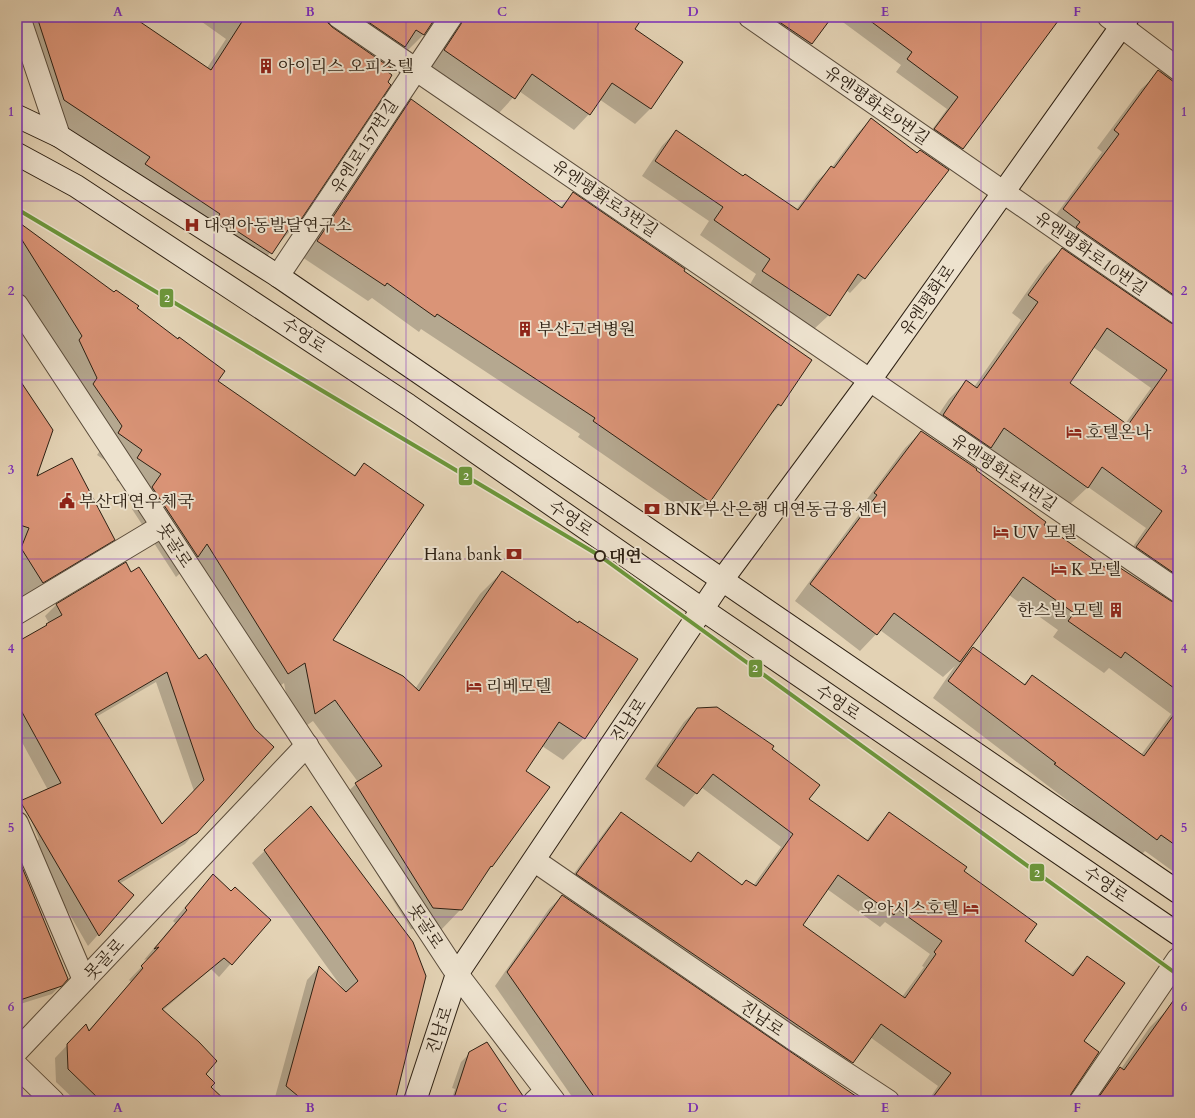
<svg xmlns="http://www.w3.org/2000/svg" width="1195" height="1118" font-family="Cardo,'Noto Serif KR',serif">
<rect width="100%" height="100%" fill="#e3d2b4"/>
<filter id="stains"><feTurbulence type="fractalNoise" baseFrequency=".005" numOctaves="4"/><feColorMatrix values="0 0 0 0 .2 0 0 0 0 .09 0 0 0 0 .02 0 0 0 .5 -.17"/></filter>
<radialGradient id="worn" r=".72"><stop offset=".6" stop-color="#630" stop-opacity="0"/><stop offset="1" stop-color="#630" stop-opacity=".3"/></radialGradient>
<g fill="#0003" fill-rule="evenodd">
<polygon points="17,17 131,17 207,68 226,39 195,17 642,17 634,29 682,63 650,109 635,124 599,99 589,114 574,130 519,91 499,113 430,65 442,21 434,20 423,35 408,50 404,47 389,62 326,20 295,226 256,268 135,173 49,115"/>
<polygon points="778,17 830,17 811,44 799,56 766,34"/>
<polygon points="836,17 1060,17 963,149 950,161 923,142 947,109 896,72 901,65"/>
<path d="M 1178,48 L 1178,598 L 1173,603 L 1178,612 L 1178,875 L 1145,851 L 1140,856 L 933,698 L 955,666 L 943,677 L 880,630 L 860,651 L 795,601 L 861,512 L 859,510 L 905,448 L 921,432 L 974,471 L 1043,525 L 1105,568 L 1111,563 L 1171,602 L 1168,598 L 1120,565 L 1146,528 L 1088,487 L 1070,504 L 990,448 L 973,464 L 926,433 L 949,399 L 967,381 L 974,387 L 1021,320 L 1012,313 L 1045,266 L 1063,248 L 1060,245 L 1064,240 L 1047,227 L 1102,152 L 1097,148 L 1141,89 L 1160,72 ZM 1093,347 L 1151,388 L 1125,424 L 1068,383 ZM 1009,595 L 1058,630 L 1053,637 L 1104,673 L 1109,668 L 1171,714 L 1141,755 L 1032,676 L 1023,685 L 973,648 L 961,659 Z"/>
<polygon points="411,100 560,207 573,194 682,271 780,405 768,418 709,501 694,517 578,437 580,434 421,329 419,332 372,298 368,301 302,257 396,116"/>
<polygon points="871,119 917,154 864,278 850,293 846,290 829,315 814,329 749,286 756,274 700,235 709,221 642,176 662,146 676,131 743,177 796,210 817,181 832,167 857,134"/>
<polygon points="17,223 136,309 217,381 353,476 364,465 331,640 415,689 480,594 502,572 584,738 563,760 542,746 525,771 548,787 461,909 440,931 411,929 334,805 358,782 313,721 294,734 284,683 267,695 187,567 176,577 132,509 141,495 116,480 122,472 97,455 102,448 61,358 17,286"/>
<polygon points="17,396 35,478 113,540 93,560 22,603 17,594"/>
<path d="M 126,564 L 131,574 L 254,730 L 196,832 L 185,844 L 119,884 L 133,895 L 88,946 L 40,863 L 32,846 L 39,839 L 25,806 L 48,790 L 17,733 L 17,643 L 41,630 L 49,623 L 45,616 L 56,605 ZM 156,682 L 194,791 L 162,825 L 96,717 Z"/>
<path d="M 697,709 L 771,749 L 808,799 L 866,841 L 877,826 L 889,814 L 962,872 L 1023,941 L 1070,975 L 1087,957 L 1082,1041 L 1068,1101 L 928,1101 L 938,1086 L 870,1037 L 852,1062 L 839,1075 L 564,887 L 609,826 L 621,813 L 690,862 L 698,854 L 741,886 L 753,886 L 781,847 L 701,787 L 684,807 L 645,779 L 684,722 ZM 827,889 L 880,927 L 885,922 L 930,954 L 922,966 L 924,967 L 902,997 L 801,925 Z"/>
<polygon points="311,807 394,1101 274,1101 307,980 319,967 343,989 252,863"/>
<polygon points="17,857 67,979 52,994 17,1005"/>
<polygon points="213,875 231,892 269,920 219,977 211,969 162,1011 204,1074 210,1086 226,1101 76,1101 56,1082 55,1058 74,1038 88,1031 131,982 129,980 150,958 144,960 175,923 173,921"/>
<polygon points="562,896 863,1101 575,1101 495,986 549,909"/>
<polygon points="1168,1009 1178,1016 1178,1101 1091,1101 1101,1086 1121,1069 1150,1027"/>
<polygon points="470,1053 522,1101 451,1101 455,1089 452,1088 461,1062"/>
</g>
<g fill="#da9477" stroke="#2d2013" fill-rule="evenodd">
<polygon points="37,17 133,17 211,70 245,17 327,17 328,23 332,27 391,68 388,72 392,75 388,82 391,85 296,227 292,224 272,254 217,218 220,214 145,164 150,157 64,100"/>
<polygon points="361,17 436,17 424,35 416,30 405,47"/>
<polygon points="463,17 643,17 635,29 683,62 651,109 612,83 590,115 532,74 515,99 444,50 461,24"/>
<polygon points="772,17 832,17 812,44"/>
<polygon points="865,17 1061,17 963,149 934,129 958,97 907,59 912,52"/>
<polygon points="1158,70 1178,85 1178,298 1076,227 1080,222 1063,209 1119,134 1114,130"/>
<polygon points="411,99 562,208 573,192 685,269 684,271 812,360 781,406 778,404 710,502 593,421 595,418 437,314 435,317 387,283 385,286 317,241"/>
<polygon points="871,118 917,153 920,150 949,170 865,279 858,274 830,316 762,271 770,259 714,220 723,207 655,161 676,130 743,176 745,174 798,210 831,166 834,168"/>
<polygon points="17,221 114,292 116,290 139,306 137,308 178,339 179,337 225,371 218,381 355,476 364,463 424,505 333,640 403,676 419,691 502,571 578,623 579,621 638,659 585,739 559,722 526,771 550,787 492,867 491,866 462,910 433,908 355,783 382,766 335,700 315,714 305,663 288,674 207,544 198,557 156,493 152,487 161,474 137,458 142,450 118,433 122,426 93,384 97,378 79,340 82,336 17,232"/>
<path d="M 1062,248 L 1171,323 L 1178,325 L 1178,576 L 1136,547 L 1162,511 L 1102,467 L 1088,488 L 1004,428 L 991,448 L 943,415 L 966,380 L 977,388 L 1038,302 L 1028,295 ZM 1107,328 L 1167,370 L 1128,425 L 1070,383 Z"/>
<polygon points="17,376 53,430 37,476 72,458 115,540 43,583 21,548 29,528 17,524"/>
<polygon points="921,431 977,469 976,470 1046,522 1044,525 1106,568 1111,562 1171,601 1178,603 1178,691 1125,652 1121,658 1068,621 1074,613 1023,577 960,662 894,613 877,635 810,584 877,495 874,493"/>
<path d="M 126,562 L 131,572 L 139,567 L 199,659 L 206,654 L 255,729 L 274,747 L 197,833 L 118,881 L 134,895 L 99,936 L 20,801 L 61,783 L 17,703 L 17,642 L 47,625 L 46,624 L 62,615 L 56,604 ZM 167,672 L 204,780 L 162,824 L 95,714 Z"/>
<polygon points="973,647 1025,685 1032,675 1144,756 1178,709 1178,847 1161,835 1157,840 1054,764 1056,763 948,681"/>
<path d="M 717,707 L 774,746 L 772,749 L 820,785 L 809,799 L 868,841 L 889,812 L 967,867 L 964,871 L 1037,924 L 1025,941 L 1073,976 L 1087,956 L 1125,983 L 1084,1041 L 1099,1052 L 1071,1094 L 1069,1101 L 930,1101 L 951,1073 L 881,1024 L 853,1063 L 576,874 L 621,812 L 691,862 L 698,852 L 742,885 L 746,880 L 756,886 L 793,834 L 713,774 L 697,794 L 657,766 L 697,708 ZM 838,875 L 894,915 L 897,909 L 942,941 L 934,952 L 936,954 L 905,998 L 803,925 Z"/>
<polygon points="311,806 413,942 426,976 395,1101 304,1101 286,1086 319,966 346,992 358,981 264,850"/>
<polygon points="17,855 68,979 62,986 17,1001"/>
<polygon points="213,874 231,891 235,887 271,920 232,965 224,958 162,1009 199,1042 217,1061 206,1074 215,1083 211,1087 226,1101 101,1101 68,1069 67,1044 86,1024 89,1031 143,968 141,966 159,947 154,949 187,910 185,908"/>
<polygon points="562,895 785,1048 863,1101 597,1101 507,972"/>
<polygon points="1178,994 1178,1101 1096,1101 1120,1067 1124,1070"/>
<polygon points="487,1042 523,1096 522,1101 453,1101 469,1052"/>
</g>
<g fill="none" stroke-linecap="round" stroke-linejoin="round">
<defs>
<polyline id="service" points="533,1101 545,1090"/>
<g id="minor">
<polyline points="19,17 59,136"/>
<polyline points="339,17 1178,591"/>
<polyline points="750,17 1178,313"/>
<polyline points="1109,17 1178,69"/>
<polyline points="278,276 451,17"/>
<polyline points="17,613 162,526"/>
<polyline points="17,823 84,980"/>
<polyline points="535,861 792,1038 888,1101"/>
<polyline points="17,1051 307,745"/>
<polyline points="17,1066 53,1101"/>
<polyline points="1081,1101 1178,959"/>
</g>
<polyline id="tertiary" points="17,305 457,974 554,1101"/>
<g id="secondary">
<polyline points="17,116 59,136 278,276 1178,892"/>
<polyline points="17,154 76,186 408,405 702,609 1178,934"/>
<polyline points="415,1101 457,974 722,580 870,380 1128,17"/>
</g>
</defs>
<use href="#service" stroke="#5a4c3b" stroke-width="21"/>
<use href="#minor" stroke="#5a4c3b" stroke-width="24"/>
<use href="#tertiary" stroke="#5a4c3b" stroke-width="24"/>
<use href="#secondary" stroke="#2d2013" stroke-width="24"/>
<use href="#service" stroke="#ede2ce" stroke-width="19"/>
<use href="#minor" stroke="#ede2ce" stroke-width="22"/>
<use href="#tertiary" stroke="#ede2ce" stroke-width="22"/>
<use href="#secondary" stroke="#ede2ce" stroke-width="22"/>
<defs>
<polyline id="metro-1" points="17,209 600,556 1178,975"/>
</defs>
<use href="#metro-1" stroke="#ede2ce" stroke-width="7"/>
<use href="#metro-1" stroke="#6c973b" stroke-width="4"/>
</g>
<path fill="none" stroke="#7b2cbf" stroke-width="1" stroke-opacity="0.55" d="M 214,17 L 214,1101M 406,17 L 406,1101M 598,17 L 598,1101M 789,17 L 789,1101M 981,17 L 981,1101M 17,201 L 1178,201M 17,380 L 1178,380M 17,559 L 1178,559M 17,738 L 1178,738M 17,917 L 1178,917"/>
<defs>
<symbol id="building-bare" viewBox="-9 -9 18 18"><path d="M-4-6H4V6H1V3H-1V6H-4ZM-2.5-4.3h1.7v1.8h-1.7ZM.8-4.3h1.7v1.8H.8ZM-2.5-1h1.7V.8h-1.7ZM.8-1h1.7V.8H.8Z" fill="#8f2418" stroke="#ede2ce" stroke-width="2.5" paint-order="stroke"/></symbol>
<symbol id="hospital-bare" viewBox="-9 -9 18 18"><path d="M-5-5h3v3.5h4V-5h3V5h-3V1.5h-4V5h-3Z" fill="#8f2418" stroke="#ede2ce" stroke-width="2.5" paint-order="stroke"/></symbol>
<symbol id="hotel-bare" viewBox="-9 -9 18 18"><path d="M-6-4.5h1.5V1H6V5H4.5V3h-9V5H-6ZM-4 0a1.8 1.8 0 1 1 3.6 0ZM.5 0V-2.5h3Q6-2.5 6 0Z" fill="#8f2418" stroke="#ede2ce" stroke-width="2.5" paint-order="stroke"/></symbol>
<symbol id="civic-bare" viewBox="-9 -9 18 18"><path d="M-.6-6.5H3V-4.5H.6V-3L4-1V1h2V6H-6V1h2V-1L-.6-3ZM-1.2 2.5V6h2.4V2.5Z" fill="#8f2418" stroke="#ede2ce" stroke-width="2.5" paint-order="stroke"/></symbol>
<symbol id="bank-bare" viewBox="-9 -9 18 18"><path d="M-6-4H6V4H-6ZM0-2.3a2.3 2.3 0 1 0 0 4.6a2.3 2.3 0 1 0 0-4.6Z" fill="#8f2418" stroke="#ede2ce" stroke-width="2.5" paint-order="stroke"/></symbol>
</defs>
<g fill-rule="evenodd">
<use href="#building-bare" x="255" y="55" width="22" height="22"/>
<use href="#hospital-bare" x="181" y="214" width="22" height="22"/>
<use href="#building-bare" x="514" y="318" width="22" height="22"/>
<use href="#hotel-bare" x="1063" y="421" width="22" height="22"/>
<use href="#civic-bare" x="56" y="490" width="22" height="22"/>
<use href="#bank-bare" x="641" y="498" width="22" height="22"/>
<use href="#hotel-bare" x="990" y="521" width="22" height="22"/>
<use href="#bank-bare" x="503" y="543" width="22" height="22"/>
<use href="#hotel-bare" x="1048" y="558" width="22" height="22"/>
<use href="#building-bare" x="1105" y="599" width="22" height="22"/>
<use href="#hotel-bare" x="463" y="675" width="22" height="22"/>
<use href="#hotel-bare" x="960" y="897" width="22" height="22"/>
</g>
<circle fill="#ede2ce" stroke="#2d2013" stroke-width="2" cx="600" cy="556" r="5"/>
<g text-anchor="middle" stroke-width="4" stroke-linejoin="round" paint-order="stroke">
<g font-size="17" fill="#2d2013" stroke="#ede2ce" text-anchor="start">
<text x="278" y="72">아이리스 오피스텔</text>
<text x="204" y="231">대연아동발달연구소</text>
<text x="537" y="335">부산고려병원</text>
<text x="1086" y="438">호텔온나</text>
<text x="79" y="507">부산대연우체국</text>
<text x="664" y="515">BNK부산은행 대연동금융센터</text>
<text x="1013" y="538">UV 모텔</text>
<text x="502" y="560" text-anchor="end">Hana bank</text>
<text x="1071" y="575">K 모텔</text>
<text x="1104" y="616" text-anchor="end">한스빌 모텔</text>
<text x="486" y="692">리베모텔</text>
<text x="959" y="914" text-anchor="end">오아시스호텔</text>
</g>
<g font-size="17" fill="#2d2013" stroke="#ede2ce">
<text transform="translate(877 105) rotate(35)" y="6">유엔평화로9번길</text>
<text transform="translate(364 146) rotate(-57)" y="6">유엔로157번길</text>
<text transform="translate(605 198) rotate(34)" y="6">유엔평화로3번길</text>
<text transform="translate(1091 253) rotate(35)" y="6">유엔평화로10번길</text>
<text transform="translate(927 300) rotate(-55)" y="6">유엔평화로</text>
<text transform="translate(304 335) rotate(34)" y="6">수영로</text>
<text transform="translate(1004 472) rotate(34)" y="6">유엔평화로4번길</text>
<text transform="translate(571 518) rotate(35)" y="6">수영로</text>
<text transform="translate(175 545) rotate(57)" y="6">못골로</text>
<text transform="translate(838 702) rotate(34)" y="6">수영로</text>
<text transform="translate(628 720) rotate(-56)" y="6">진남로</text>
<text transform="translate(1106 884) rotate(35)" y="6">수영로</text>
<text transform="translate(426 926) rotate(57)" y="6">못골로</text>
<text transform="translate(104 959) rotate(-47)" y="6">못골로</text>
<text transform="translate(762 1018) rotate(35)" y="6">진남로</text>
<text transform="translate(439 1030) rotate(-71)" y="6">진남로</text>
</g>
<g font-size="17" font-weight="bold" fill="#2d2013" stroke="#ede2ce" text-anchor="start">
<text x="609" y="562">대연</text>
</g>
</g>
<g stroke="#ede2ce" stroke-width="1.5">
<rect x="159" y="288" width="15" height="20" rx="4" fill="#6c973b"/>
<rect x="458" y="466" width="15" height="20" rx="4" fill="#6c973b"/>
<rect x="748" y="659" width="15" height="19" rx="4" fill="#6c973b"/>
<rect x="1029" y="863" width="16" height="19" rx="4" fill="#6c973b"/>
</g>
<g font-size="11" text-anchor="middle" font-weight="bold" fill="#fff">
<text x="167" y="302">2</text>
<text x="466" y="480">2</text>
<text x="755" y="672">2</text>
<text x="1037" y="877">2</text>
</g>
<rect width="1195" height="1118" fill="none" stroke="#e3d2b4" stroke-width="44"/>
<rect x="22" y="22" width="1151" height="1074" fill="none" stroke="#7b2cbf" stroke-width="1.5"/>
<g font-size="13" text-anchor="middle" font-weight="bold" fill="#7b2cbf">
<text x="118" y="16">A</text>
<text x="310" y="16">B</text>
<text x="502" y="16">C</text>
<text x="693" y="16">D</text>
<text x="885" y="16">E</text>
<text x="1077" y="16">F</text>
<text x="11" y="116">1</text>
<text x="1184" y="116">1</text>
<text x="11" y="295">2</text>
<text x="1184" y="295">2</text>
<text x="11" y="474">3</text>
<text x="1184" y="474">3</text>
<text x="11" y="653">4</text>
<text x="1184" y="653">4</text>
<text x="11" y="832">5</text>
<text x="1184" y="832">5</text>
<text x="11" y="1011">6</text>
<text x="1184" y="1011">6</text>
<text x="118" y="1112">A</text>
<text x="310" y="1112">B</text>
<text x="502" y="1112">C</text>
<text x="693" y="1112">D</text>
<text x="885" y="1112">E</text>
<text x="1077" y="1112">F</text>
</g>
<rect width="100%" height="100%" filter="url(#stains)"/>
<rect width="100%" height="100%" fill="url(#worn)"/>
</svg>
